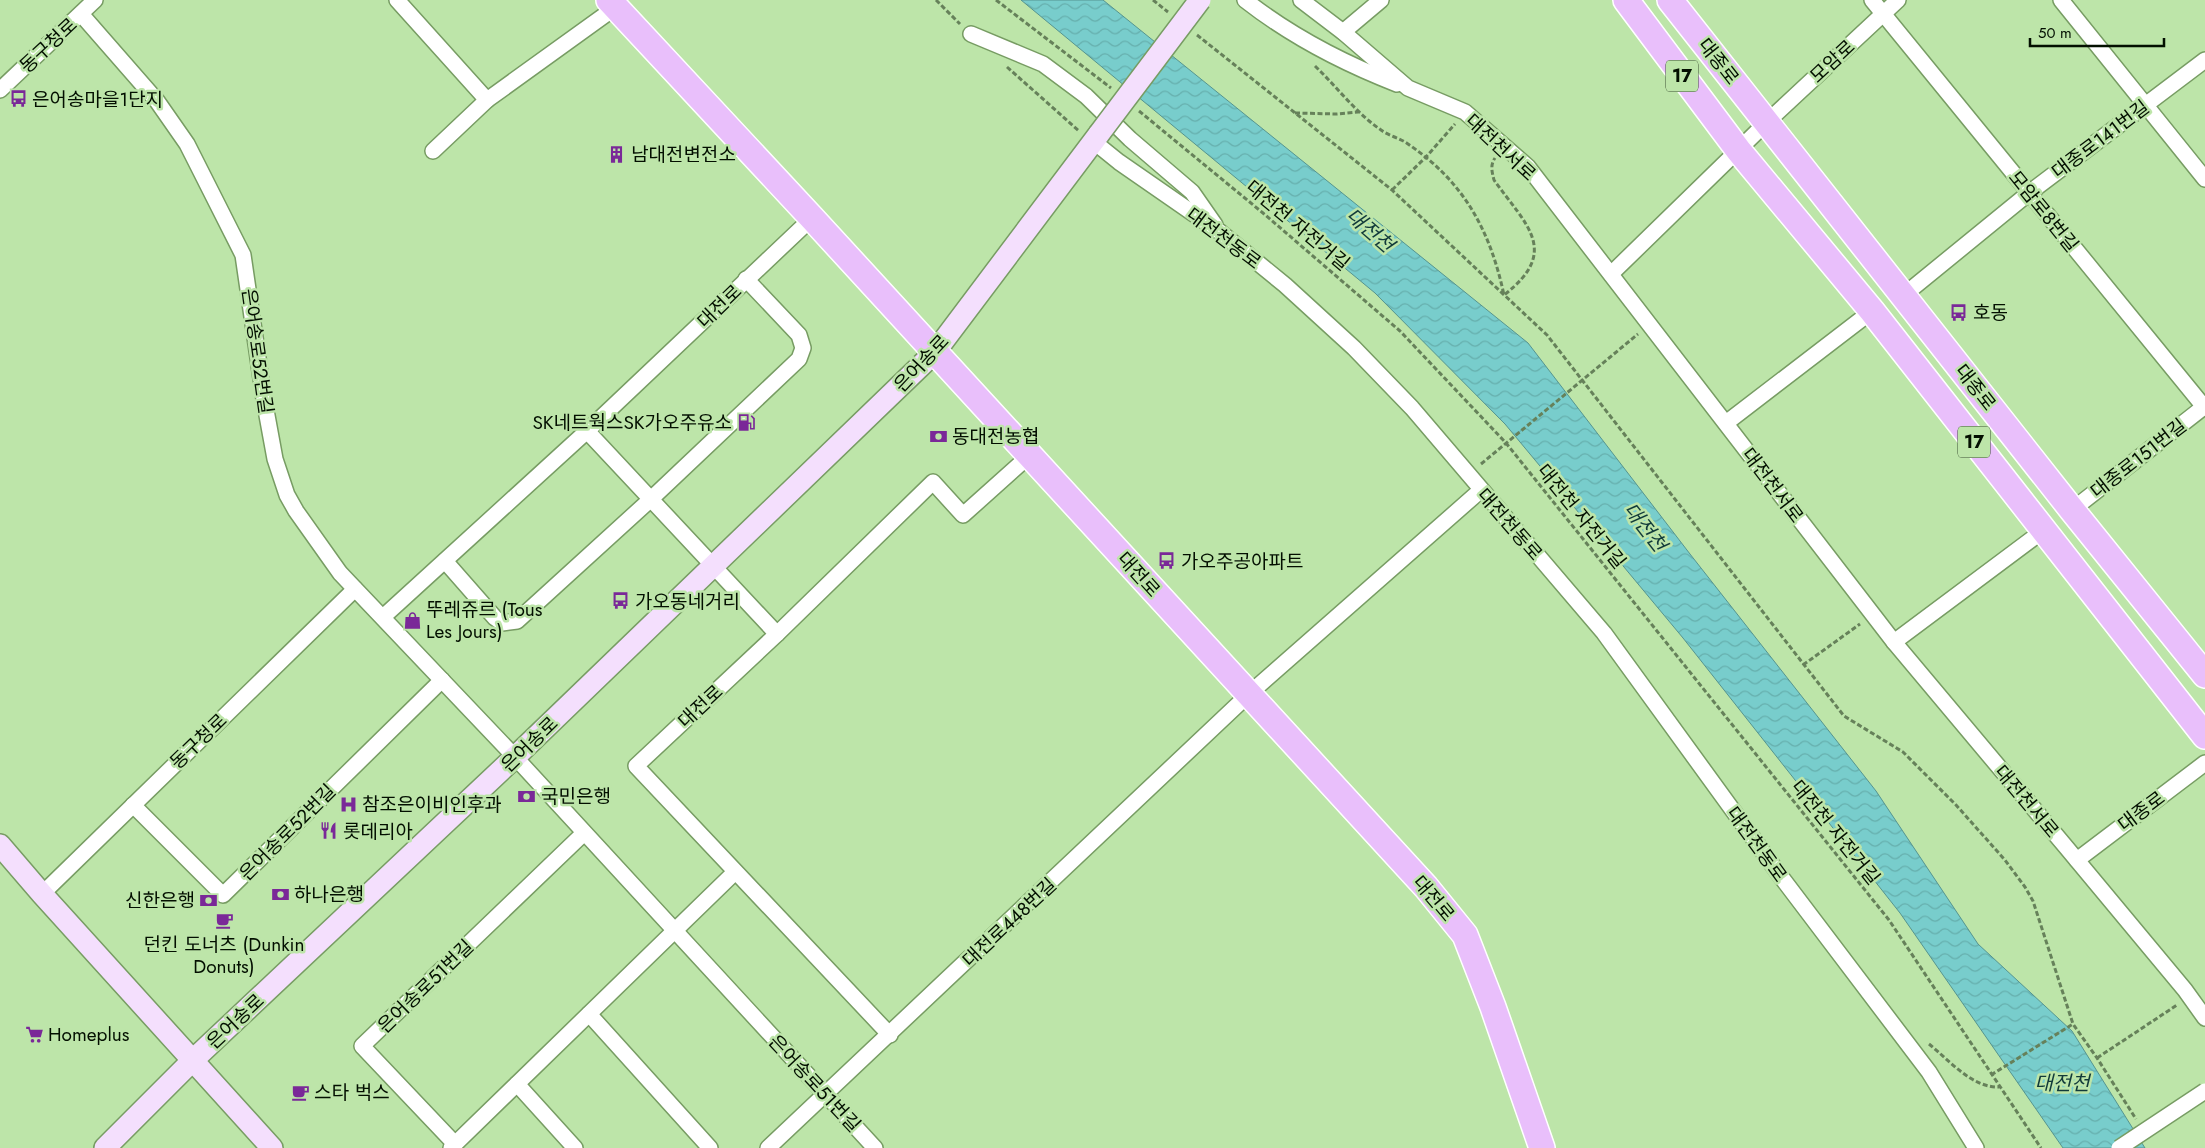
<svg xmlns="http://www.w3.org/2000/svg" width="2205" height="1148" font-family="Jost,'Noto Sans KR',sans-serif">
<defs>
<pattern id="water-waves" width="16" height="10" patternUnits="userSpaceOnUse" patternTransform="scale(1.25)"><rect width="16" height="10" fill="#78cdcc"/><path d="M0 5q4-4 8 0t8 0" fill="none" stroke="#66afad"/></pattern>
</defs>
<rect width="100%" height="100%" fill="#bde5a9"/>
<polygon fill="url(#water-waves)" stroke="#55948f" points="1021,0 1103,0 1528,343 1690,554 1876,791 1978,944 2072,1031 2145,1148 2063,1148 1900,913 1683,638 1505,424 1375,293"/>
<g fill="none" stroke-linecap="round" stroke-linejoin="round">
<defs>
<g id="minor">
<polyline points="397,0 487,100"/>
<path d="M 1245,0 C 1291,36 1343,63 1397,84"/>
<polyline points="1301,0 1343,32 1408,88 1465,112 1528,167 1894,642 2066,847 2185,990 2205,1018"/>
<polyline points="1872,0 2205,408"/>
<polyline points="2061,0 2205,179"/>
<polyline points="81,14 157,101 187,144 243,255 264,399 275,459 287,495 296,511 340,573 515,757 875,1148"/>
<polyline points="1343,32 1381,0"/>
<polyline points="971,34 1043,64 1086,96 1130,139 1192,192 1215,225"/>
<polyline points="0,90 95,0"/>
<polyline points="1093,141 1119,162 1220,232 1285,285 1354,348 1412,408 1604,633 1782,878 1929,1072 1976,1148"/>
<polyline points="433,151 487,100 616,7"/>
<polyline points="1611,274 1767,122 1898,0"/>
<polyline points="1904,295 2029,193 2205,60"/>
<polyline points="1726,423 1872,311"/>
<polyline points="587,431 777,634"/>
<polyline points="2072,510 2205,406"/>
<polyline points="445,561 495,618 502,623 517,621 651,499 799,359 803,348 799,335 746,279"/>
<polyline points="383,617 587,431 812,218"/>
<polyline points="1894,642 2044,530"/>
<polyline points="133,805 223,895 442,680"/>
<polyline points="2077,860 2205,763"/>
<polyline points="42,894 355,589"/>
<polyline points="589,1014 710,1148"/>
<polyline points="890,1035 636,766 777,634 933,482 963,515 1030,455"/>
<polyline points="517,1084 575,1148"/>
<polyline points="455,1144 362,1046 584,833"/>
<polyline points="451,1148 735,872"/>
<polyline points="768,1148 1249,694 1481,490"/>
</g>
<g id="secondary">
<polyline points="0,845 42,894 272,1148"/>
<polyline points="105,1148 192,1061 515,757 935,352 1099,134"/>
</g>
<g id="primary">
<polyline points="609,0 812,218 1426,887 1465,935 1493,1007 1542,1148"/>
<polyline points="1626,0 1739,151 1872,311 2205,736"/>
<polyline points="1670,0 2072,510 2205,675"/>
</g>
</defs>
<use href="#minor" stroke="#779c63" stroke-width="18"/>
<use href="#secondary" stroke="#779c63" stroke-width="24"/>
<use href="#primary" stroke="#fff" stroke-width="28"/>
<g stroke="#66815a" stroke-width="3" stroke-dasharray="5 2.5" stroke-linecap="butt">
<polyline points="936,0 960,24"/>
<polyline points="996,0 1111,88"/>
<polyline points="1153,0 1168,12"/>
<polyline points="1197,35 1392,190 1547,335 1844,716 1903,752 1956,805 2005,860 2025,887 2033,901 2073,1024 2097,1058 2136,1119"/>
<path d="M 1315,66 C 1337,87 1356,113 1381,130 C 1389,136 1400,138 1408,144 C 1464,182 1490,230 1504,295 C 1561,251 1526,225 1494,180 C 1492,172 1490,165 1495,158"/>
<polyline points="1007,67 1079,131"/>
<polyline points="1139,111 1263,213 1400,331 1506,443 1889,920 2041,1148"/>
<polyline points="1295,113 1337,114 1358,112"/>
<polyline points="1392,190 1426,157 1455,124"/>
<polyline points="1481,464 1638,334"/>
<polyline points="1803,665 1860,624"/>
<path d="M 1929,1044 C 1949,1060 1972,1088 1999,1087"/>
<polyline points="2097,1058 2177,1005"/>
<polyline points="1991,1075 2073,1024"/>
</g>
<use href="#minor" stroke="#fff" stroke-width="15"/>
<use href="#secondary" stroke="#f4dffd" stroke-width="21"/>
<use href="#primary" stroke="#e9bffb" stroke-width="25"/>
<defs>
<polyline id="minor-bridge" points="2119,1148 2205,1091"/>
<polyline id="secondary-bridge" points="1099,134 1200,0"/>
</defs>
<use href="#minor-bridge" stroke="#779c63" stroke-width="18" stroke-linecap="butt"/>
<use href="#secondary-bridge" stroke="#779c63" stroke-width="24" stroke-linecap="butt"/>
<use href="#minor-bridge" stroke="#fff" stroke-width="15"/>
<use href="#secondary-bridge" stroke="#f4dffd" stroke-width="21"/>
</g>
<defs>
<symbol id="bus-bare" viewBox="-9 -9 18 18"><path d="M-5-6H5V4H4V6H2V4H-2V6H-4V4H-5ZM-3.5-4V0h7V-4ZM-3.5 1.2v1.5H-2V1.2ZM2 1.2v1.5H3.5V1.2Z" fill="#7a2898" stroke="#bde5a9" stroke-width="2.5" paint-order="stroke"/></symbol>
<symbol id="building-bare" viewBox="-9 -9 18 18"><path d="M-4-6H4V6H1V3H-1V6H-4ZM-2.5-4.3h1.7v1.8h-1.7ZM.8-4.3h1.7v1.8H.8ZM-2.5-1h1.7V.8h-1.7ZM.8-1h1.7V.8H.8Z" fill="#7a2898" stroke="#bde5a9" stroke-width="2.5" paint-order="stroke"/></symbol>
<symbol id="fuel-bare" viewBox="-9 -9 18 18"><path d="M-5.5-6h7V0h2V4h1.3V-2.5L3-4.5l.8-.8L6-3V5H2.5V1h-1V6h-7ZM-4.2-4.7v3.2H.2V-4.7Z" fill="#7a2898" stroke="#bde5a9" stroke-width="2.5" paint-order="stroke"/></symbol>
<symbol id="bank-bare" viewBox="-9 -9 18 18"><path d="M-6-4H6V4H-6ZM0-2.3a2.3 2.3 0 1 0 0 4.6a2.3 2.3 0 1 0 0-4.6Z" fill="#7a2898" stroke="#bde5a9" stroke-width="2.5" paint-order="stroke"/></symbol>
<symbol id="shop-bare" viewBox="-9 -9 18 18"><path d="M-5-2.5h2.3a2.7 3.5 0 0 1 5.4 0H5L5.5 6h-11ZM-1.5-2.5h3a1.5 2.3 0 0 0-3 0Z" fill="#7a2898" stroke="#bde5a9" stroke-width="2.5" paint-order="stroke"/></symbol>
<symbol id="hospital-bare" viewBox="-9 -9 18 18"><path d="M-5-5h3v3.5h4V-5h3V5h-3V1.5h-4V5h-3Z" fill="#7a2898" stroke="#bde5a9" stroke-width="2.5" paint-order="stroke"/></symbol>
<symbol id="restaurant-bare" viewBox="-9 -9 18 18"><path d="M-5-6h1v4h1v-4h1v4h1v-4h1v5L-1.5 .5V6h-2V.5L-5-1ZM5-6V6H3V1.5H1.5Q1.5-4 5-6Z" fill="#7a2898" stroke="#bde5a9" stroke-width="2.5" paint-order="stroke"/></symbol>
<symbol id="cafe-bare" viewBox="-9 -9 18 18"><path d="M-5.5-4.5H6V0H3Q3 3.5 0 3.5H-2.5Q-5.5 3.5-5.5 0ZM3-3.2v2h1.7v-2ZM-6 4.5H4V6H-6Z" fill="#7a2898" stroke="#bde5a9" stroke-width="2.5" paint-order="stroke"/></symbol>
<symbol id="supermarket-bare" viewBox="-9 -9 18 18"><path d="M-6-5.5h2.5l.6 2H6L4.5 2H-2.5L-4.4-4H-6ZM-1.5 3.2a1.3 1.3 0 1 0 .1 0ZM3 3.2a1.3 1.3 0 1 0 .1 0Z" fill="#7a2898" stroke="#bde5a9" stroke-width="2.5" paint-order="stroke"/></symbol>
</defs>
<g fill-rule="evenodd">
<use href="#bus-bare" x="6" y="86" width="25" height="25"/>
<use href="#building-bare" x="604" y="142" width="25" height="25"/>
<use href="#bus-bare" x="1946" y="300" width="25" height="25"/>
<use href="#fuel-bare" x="734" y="410" width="25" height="25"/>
<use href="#bank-bare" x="926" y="424" width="25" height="25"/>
<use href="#bus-bare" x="1154" y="548" width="25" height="25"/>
<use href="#bus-bare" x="608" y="588" width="25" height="25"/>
<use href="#shop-bare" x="400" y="608" width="25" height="25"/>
<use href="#bank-bare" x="514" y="784" width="25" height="25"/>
<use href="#hospital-bare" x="336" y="792" width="25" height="25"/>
<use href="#restaurant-bare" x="316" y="818" width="25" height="25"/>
<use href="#bank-bare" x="268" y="882" width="25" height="25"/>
<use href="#bank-bare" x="196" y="888" width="25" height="25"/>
<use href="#cafe-bare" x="212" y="908" width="25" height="25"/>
<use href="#supermarket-bare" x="22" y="1022" width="25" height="25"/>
<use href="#cafe-bare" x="288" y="1080" width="25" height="25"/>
</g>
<g text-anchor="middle" stroke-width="5" stroke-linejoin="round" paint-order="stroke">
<g fill="#bde5a9" stroke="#3b4f33" stroke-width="1">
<rect x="1666" y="60.5" width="32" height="31" rx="4"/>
<rect x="1958" y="426.5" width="32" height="31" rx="4"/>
</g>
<g font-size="18" font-weight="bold" fill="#030f00">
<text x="1682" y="82">17</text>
<text x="1974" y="448">17</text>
</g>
<g font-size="19" fill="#030f00" stroke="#bde5a9">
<text transform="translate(48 45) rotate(-43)" y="7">동구청로</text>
<text transform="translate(1719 61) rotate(52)" y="7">대종로</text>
<text transform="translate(1832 61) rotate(-43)" y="7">모암로</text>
<text transform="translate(2100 139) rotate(-37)" y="7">대종로141번길</text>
<text transform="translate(1501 147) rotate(43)" y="7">대전천서로</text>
<text transform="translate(2044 211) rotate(51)" y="7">모암로8번길</text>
<text transform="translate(1298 225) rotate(40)" y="7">대전천 자전거길</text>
<text transform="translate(1224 238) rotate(37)" y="7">대전천동로</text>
<text transform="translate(719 306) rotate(-44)" y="7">대전로</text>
<text transform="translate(258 351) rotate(82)" y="7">은어송로52번길</text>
<text transform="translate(921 363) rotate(-47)" y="7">은어송로</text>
<text transform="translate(1976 387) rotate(52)" y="7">대종로</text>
<text transform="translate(2138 458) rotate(-38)" y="7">대종로151번길</text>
<text transform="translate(1773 485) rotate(53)" y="7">대전천서로</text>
<text transform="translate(1582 516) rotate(51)" y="7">대전천 자전거길</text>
<text transform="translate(1510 524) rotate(49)" y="7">대전천동로</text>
<text transform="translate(1139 574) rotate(48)" y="7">대전로</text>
<text transform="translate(700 706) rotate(-43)" y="7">대전로</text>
<text transform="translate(198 741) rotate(-44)" y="7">동구청로</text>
<text transform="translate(529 744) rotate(-44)" y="7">은어송로</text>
<text transform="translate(2027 801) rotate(50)" y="7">대전천서로</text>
<text transform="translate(2141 811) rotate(-37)" y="7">대종로</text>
<text transform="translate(287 832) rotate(-45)" y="7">은어송로52번길</text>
<text transform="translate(1836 832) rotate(51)" y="7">대전천 자전거길</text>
<text transform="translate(1757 844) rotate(54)" y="7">대전천동로</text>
<text transform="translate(1434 898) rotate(50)" y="7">대전로</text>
<text transform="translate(1009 922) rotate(-43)" y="7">대전로448번길</text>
<text transform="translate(425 986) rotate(-44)" y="7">은어송로51번길</text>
<text transform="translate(235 1021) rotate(-43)" y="7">은어송로</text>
<text transform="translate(815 1083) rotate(47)" y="7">은어송로51번길</text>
</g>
<g font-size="19" fill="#030f00" stroke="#bde5a9" text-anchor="start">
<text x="32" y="106">은어송마을1단지</text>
<text x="631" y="161">남대전변전소</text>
<text x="1973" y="319">호동</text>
<text x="732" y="429" text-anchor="end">SK네트웍스SK가오주유소</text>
<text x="952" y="443">동대전농협</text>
<text x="1181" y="568">가오주공아파트</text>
<text x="635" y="608">가오동네거리</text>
<text x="426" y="616">뚜레쥬르 (Tous<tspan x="426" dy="22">Les Jours)</tspan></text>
<text x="541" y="803">국민은행</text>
<text x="362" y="811">참조은이비인후과</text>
<text x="343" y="838">롯데리아</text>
<text x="294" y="901">하나은행</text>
<text x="195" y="907" text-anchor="end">신한은행</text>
<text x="224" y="951" text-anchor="middle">던킨 도너츠 (Dunkin<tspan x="224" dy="22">Donuts)</tspan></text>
<text x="48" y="1041">Homeplus</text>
<text x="314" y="1099">스타 벅스</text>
</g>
<g font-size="20" font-style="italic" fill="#113a3a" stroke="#bde5a9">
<text transform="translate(1370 230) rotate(41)" y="7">대전천</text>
<text transform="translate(1645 527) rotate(52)" y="7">대전천</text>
<text x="2062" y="1090">대전천</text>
</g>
</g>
<path d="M2030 38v8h134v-8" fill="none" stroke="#030f00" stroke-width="2.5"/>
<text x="2038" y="38" font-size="15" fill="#030f00" stroke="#bde5a9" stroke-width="4" paint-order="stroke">50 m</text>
</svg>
